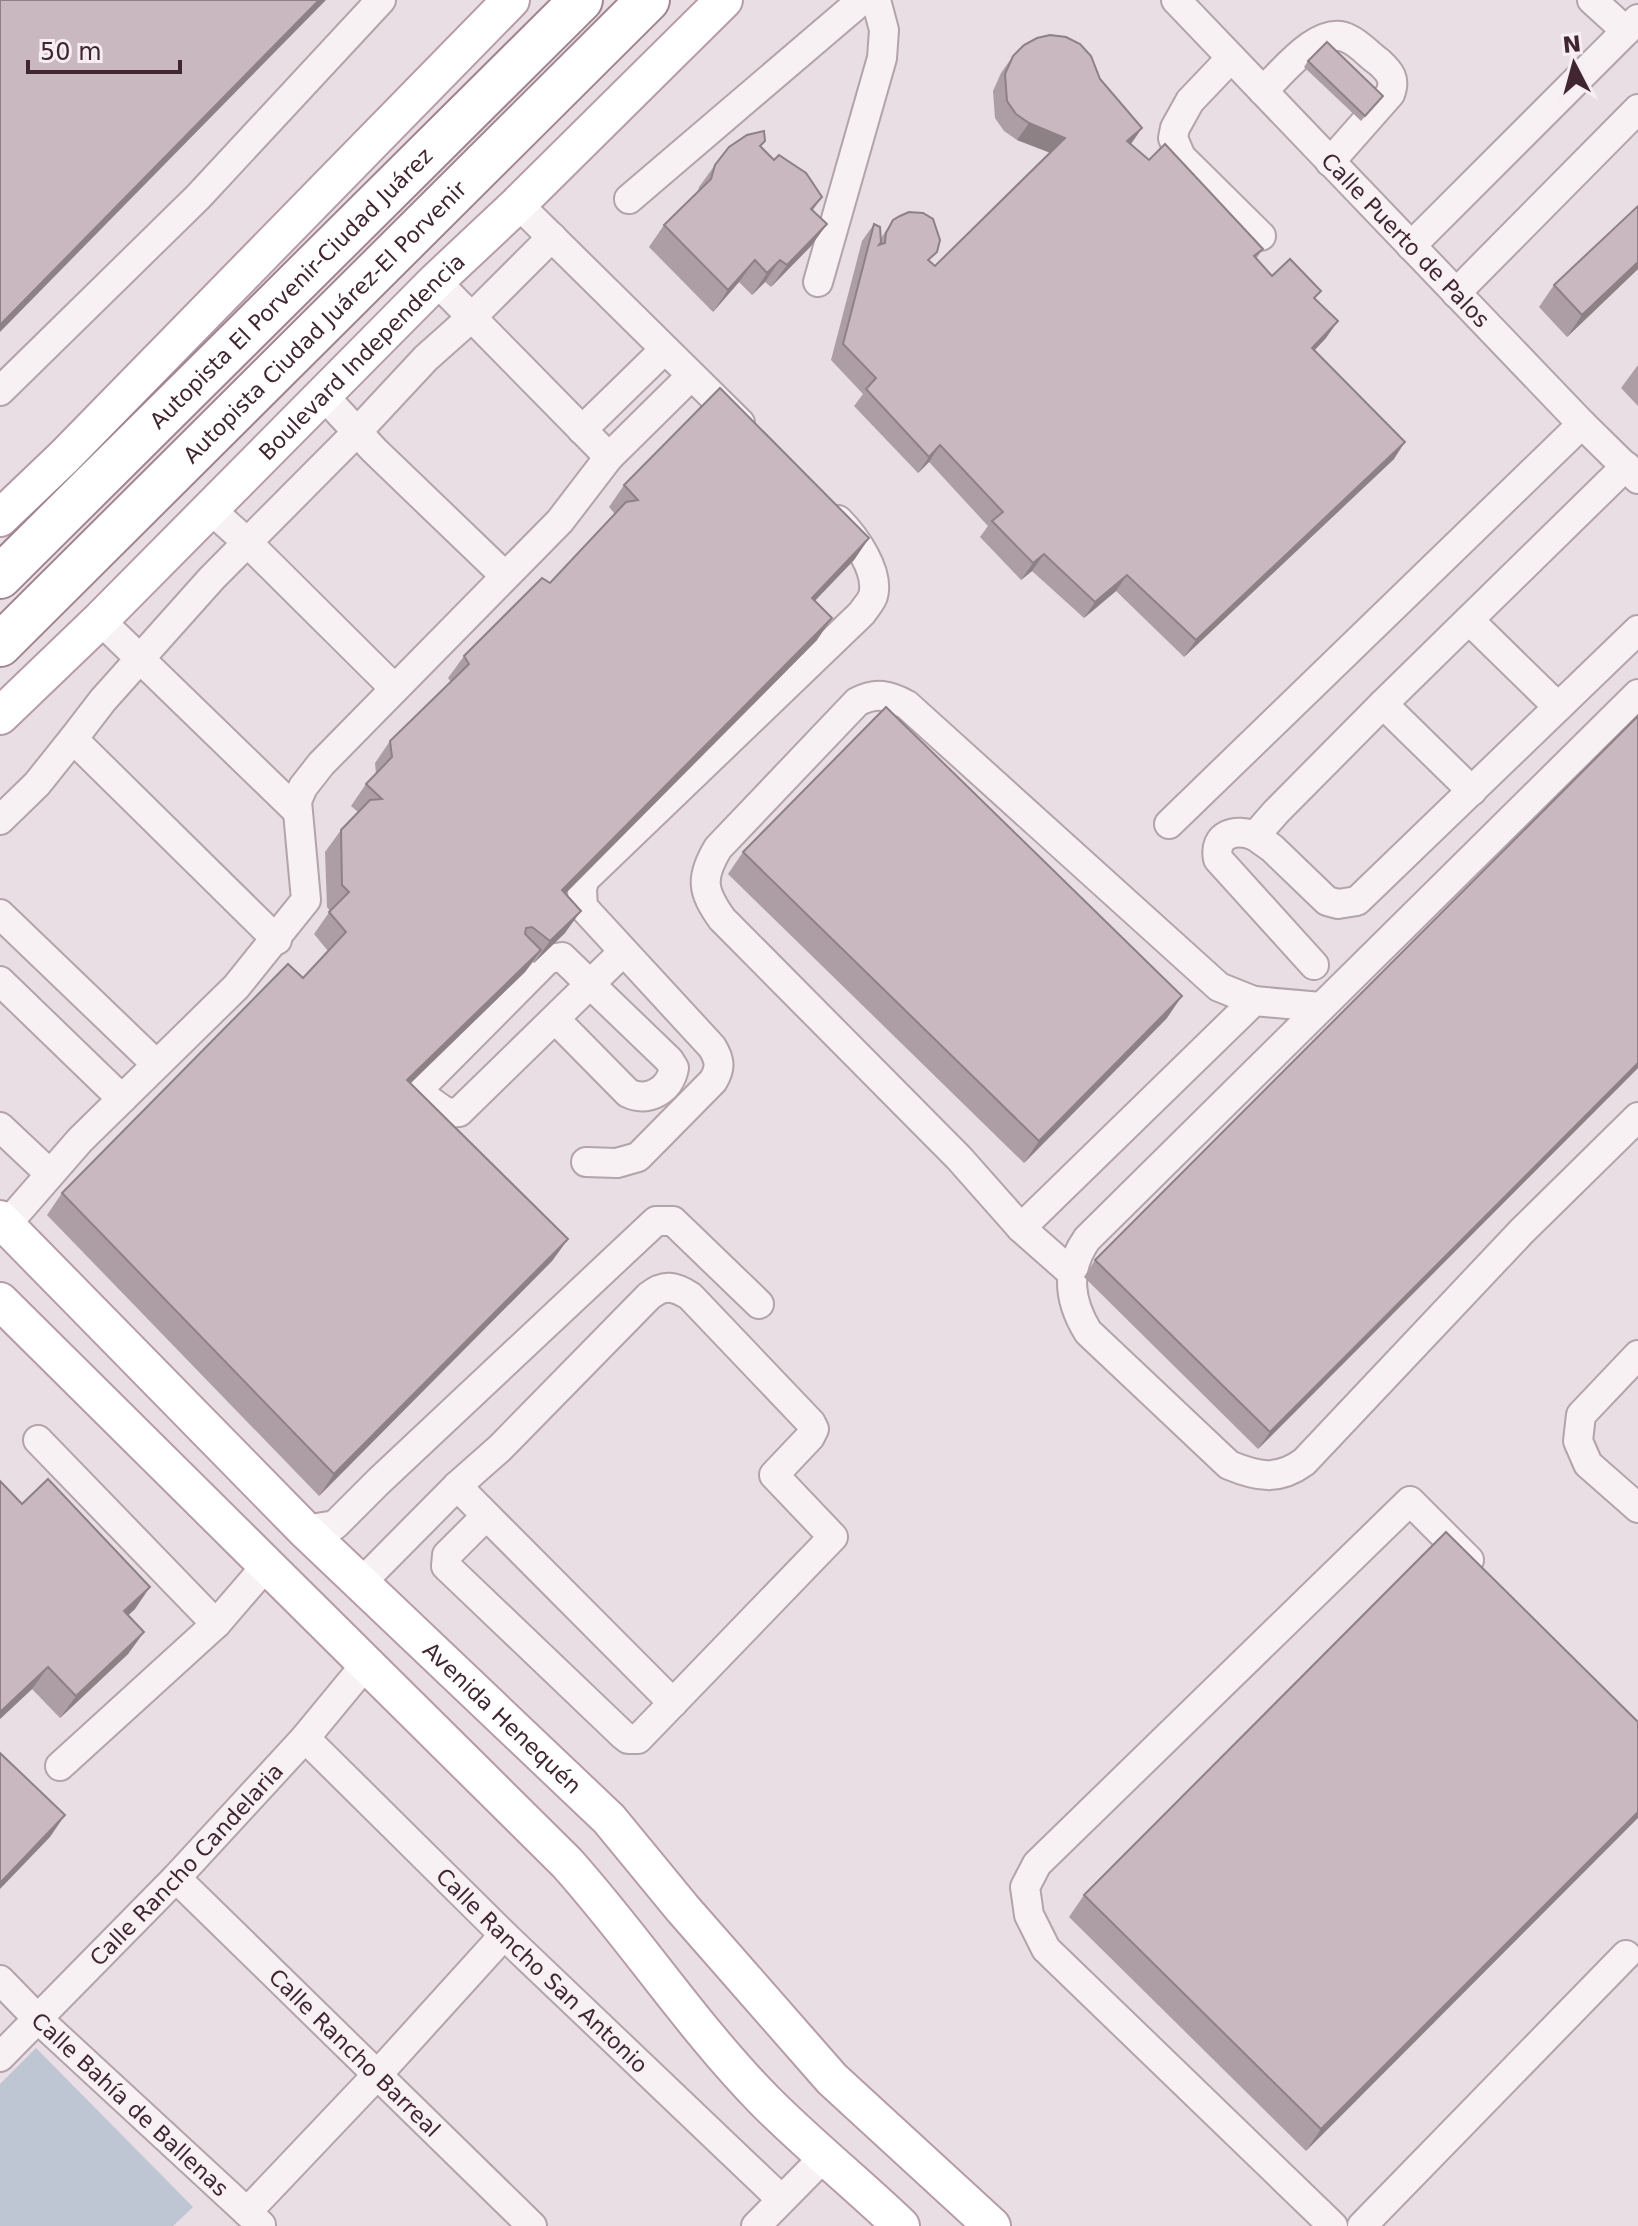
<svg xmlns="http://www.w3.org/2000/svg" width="1638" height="2226" font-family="'DejaVu Sans',sans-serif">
<rect width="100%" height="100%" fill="#e9dee3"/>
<polygon fill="#bec6d4" points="36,2048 193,2207 173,2226 0,2226 0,2084"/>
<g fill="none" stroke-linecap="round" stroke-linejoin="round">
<defs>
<g id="minor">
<path id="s1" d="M 1176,0 L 1582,424 L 1638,479"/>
<polyline points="1592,0 1626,31"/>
<polyline points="1231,58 1190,101 1175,128 1173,138 1181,157 1261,236"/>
<path d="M 1263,91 C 1282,73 1320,23 1349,39 C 1360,44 1369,55 1379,62 C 1390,72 1396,79 1390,94 L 1330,162"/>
<polyline points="629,199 862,0"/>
<polyline points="518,204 740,423"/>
<polyline points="1411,246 1638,19"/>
<polyline points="436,281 609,457"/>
<polyline points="818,282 882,58 884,30 876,0"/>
<polyline points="1456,293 1638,109"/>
<polyline points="0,391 198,197 381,0"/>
<polyline points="323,395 374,450 505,576"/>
<polyline points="582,430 664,350"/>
<polyline points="1626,466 1383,704 1276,812 1255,836 1272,848 1327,901 1338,904 1357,901 1638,630"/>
<polyline points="210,509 248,543 394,688"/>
<polyline points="100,620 297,811"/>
<polyline points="1469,620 1558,707"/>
<path d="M 1638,694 L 1087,1239 C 1065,1270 1069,1301 1088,1332 L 1229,1465 C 1258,1477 1278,1481 1304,1462 L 1522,1231 L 1638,1117"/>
<polyline points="1383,704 1472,791"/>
<polyline points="73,739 103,700 212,578 357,432 426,358 472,317 552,237"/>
<polyline points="0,820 37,784 73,739 277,940"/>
<polyline points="1169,824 1582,424"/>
<path d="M 1255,836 C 1236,828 1213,834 1218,859 L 1314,965"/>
<polyline points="0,914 156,1064"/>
<polyline points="0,981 122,1099"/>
<path d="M 556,1020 L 628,1093 C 648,1103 670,1090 674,1068 L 669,1060 L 562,957 L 548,959 L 422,1086 L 423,1096 L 447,1113 L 459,1112 L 623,952"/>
<polyline points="0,1127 50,1174"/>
<path d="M 586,1162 L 617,1163 L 638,1157 L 713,1081 C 721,1068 720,1060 712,1047 L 583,907 L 582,890 L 584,880 L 862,613 C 865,608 871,602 873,596 C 880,571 854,536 838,520"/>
<polyline points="6,1225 80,1140 236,987 306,900 297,801 303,787 321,764 560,521 609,457 691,376"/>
<polyline points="1021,1228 1254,1001"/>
<path d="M 1072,1273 L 1021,1228 L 959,1158 L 722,919 C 702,891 700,878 718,848 L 857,702 C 876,692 889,695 907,705 L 1219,987 L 1254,1001 L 1321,1007"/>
<polyline points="1638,1355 1581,1415 1578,1441 1588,1464 1638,1508"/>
<polyline points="38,1440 216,1624"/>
<polyline points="457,1486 673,1703"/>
<polyline points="305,1530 335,1525 379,1481 656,1221 673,1221 759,1304"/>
<path d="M 361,1583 L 457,1486 L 500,1448 L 649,1296 C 664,1284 674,1286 690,1296 L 811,1423 L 814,1429 L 810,1437 L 774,1475 L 833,1537 L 638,1739 L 628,1739 L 623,1735 L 446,1566 L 447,1555 L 486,1516"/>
<path id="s2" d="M 305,1738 L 504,1935 L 781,2199"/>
<polyline points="60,1766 216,1624 266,1566"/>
<path id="s3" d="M 176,1878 L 532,2226"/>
<path id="s4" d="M 0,1980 L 37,2018 L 261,2225"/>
<path id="s5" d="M 0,2057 L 176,1878 L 305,1738 L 366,1664"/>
<polyline points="247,2212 378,2074 504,1935"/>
<polyline points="756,2226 825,2156"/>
<polyline points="1333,2226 1046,1949 1029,1915 1025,1887 1037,1864 1410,1501 1469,1560"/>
<polyline points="1362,2226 1626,1955"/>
</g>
<g id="major">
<polyline points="0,518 64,457 511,0"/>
<path id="s6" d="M 0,716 L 100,620 L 436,281 L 518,204 L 724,0"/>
<path id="s7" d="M 0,1219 L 305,1530 L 609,1819 L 683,1909 L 832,2079 L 992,2226"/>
<path d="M 0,1301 L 567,1863 C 636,1940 693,2028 766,2102 C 809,2145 857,2184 901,2226"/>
</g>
<g id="highway">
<path id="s8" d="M 0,577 L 581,0"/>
<path id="s9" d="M 0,645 L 648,0"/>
</g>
</defs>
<use href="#minor" stroke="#b3a3aa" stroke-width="32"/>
<use href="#major" stroke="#b69ca9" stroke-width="40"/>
<use href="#highway" stroke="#a18492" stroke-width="46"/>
<use href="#minor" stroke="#f7f1f4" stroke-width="28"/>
<use href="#major" stroke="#fff" stroke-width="36"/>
<use href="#highway" stroke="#fff" stroke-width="42"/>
</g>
<g fill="#ad9ea5">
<polygon points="1013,56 1100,79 1142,128 1131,144 1149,160 1263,249 1256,259 1272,276 1315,299 1326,338 1314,350 1394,459 1184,657 1116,591 1084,618 1032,571 1021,580 980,537 988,526 929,462 918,473 854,406 863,394 831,360 862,241 874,224 881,238 893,220 935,266 1050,153 1017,140 1004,131 995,118 993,91 1001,73"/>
<polygon points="1308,61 1383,96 1361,121 1304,67"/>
<polygon points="761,147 774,160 822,197 813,210 827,224 811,246 771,287 765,282 752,295 739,282 713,312 649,247 664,225 698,191 699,187 715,165"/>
<polygon points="1638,269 1567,337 1539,307 1554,285"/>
<polygon points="1638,365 1638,406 1621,388"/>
<polygon points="624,485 869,538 854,560 815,601 817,640 565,894 565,933 534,963 533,962 525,972 410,1084 568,1239 552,1261 319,1496 47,1215 62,1193 303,978 328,951 314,934 330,911 327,907 325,852 341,830 358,812 351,806 366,784 376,774 375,763 390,741 451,682 448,678 464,656 550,583 615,514 609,507"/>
<polygon points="743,852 1167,1018 1024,1163 728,874"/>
<polygon points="1638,1068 1258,1449 1084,1277 1095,1260"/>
<polygon points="0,1481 22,1504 135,1609 128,1615 144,1632 128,1654 60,1718 32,1689 0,1719"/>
<polygon points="1638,1722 1306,2151 1069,1917 1084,1895"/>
</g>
<g fill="#8d8186">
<polygon points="319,0 326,0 0,332 0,325"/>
<polygon points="1029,123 1065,138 1054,154 1017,140"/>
<polygon points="1142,128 1130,145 1127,141"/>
<polygon points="827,224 811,246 771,287 787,265"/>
<polygon points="755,260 739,282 713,312 728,290"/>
<polygon points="780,260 765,282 752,295 767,273"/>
<polygon points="1638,262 1638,269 1567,337 1582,315"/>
<polygon points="1338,321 1326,338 1301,365 1312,348"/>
<polygon points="1405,442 1394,459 1184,657 1196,640"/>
<polygon points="940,445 929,462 918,473 929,457"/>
<polygon points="869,538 854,560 796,620 812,598"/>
<polygon points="1044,554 1032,571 1021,580 1033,563"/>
<polygon points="1127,575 1116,591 1084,618 1095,602"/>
<polygon points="832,618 817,640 547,912 562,890"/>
<polygon points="581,911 565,933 534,963 550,941"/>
<polygon points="541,950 525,972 391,1102 407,1080"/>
<polygon points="1182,996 1167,1018 1024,1163 1039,1141"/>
<polygon points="1638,1063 1638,1068 1258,1449 1270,1432"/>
<polygon points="568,1239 552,1261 319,1496 334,1474"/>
<polygon points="150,1587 135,1609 109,1633 124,1611"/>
<polygon points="144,1632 128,1654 60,1718 76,1696"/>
<polygon points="48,1667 32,1689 0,1719 0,1712"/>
<polygon points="1638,1812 1638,1818 1306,2151 1321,2129"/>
<polygon points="65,1815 50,1837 0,1889 0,1883"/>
</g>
<g fill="#c9b8c0" stroke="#8d8186" stroke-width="2">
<polygon points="0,0 319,0 0,325"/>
<polygon points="1050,35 1066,37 1080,44 1091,56 1100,79 1142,128 1127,141 1149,160 1165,144 1263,249 1254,256 1272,276 1290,259 1321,291 1314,298 1338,321 1312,348 1405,442 1196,640 1127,575 1095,602 1044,554 1033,563 992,521 1003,512 940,445 929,457 866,389 876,378 843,344 874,224 880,227 881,242 879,245 885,243 886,233 893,220 900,216 909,212 923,213 933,219 940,240 937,252 928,260 935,266 1065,138 1029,123 1016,114 1007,101 1005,74 1013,56 1024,45 1037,38"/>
<polygon points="1327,42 1383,96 1365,116 1308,61"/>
<polygon points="764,131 765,141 760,146 774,160 779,155 806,173 822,197 811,209 827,224 787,265 780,260 767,273 755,260 728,290 664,225 711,179 715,165 729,147 747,135"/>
<polygon points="1638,206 1638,262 1582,315 1554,285"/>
<polygon points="720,388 869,538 812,598 832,618 562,890 581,911 550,941 532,927 526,928 525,934 541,950 407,1080 568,1239 334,1474 62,1193 288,964 303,978 346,932 329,912 349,892 342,885 341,830 370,800 382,799 366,784 392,757 390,741 469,664 464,656 542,578 550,583 626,502 638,500 624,485"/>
<polygon points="886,707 1182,996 1039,1141 743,852"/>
<polygon points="1638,716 1638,1063 1270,1432 1095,1260"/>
<polygon points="48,1479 150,1587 124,1611 144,1632 76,1696 48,1667 0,1712 0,1481 22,1504"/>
<polygon points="1446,1532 1638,1722 1638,1812 1321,2129 1084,1895"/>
<polygon points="0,1753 65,1815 0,1883"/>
</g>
<g text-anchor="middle" stroke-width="7" stroke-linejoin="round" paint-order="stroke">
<g font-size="22" fill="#412632" stroke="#f6eef2">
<text dy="8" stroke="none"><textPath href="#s1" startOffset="332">Calle Puerto de Palos</textPath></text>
<text dy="8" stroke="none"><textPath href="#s8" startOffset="410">Autopista El Porvenir-Ciudad Juárez</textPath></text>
<text dy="8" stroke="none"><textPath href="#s9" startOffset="458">Autopista Ciudad Juárez-El Porvenir</textPath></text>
<text dy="8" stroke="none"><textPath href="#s6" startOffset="510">Boulevard Independencia</textPath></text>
<text dy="8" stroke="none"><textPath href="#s7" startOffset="708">Avenida Henequén</textPath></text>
<text dy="8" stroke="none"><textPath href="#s5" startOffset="268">Calle Rancho Candelaria</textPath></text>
<text dy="8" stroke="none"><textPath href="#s2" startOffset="332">Calle Rancho San Antonio</textPath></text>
<text dy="8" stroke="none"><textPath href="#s3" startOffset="250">Calle Rancho Barreal</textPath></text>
<text dy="8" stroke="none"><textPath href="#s4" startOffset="180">Calle Bahía de Ballenas</textPath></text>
</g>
</g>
<g transform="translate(1574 64) rotate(354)" stroke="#f6eef2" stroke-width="6" paint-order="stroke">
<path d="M0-6L14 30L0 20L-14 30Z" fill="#412632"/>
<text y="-12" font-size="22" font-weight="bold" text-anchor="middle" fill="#412632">N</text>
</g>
<path d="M28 60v12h152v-12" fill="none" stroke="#412632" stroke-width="4"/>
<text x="40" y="60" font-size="24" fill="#412632" stroke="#f6eef2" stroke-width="6" paint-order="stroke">50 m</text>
</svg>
